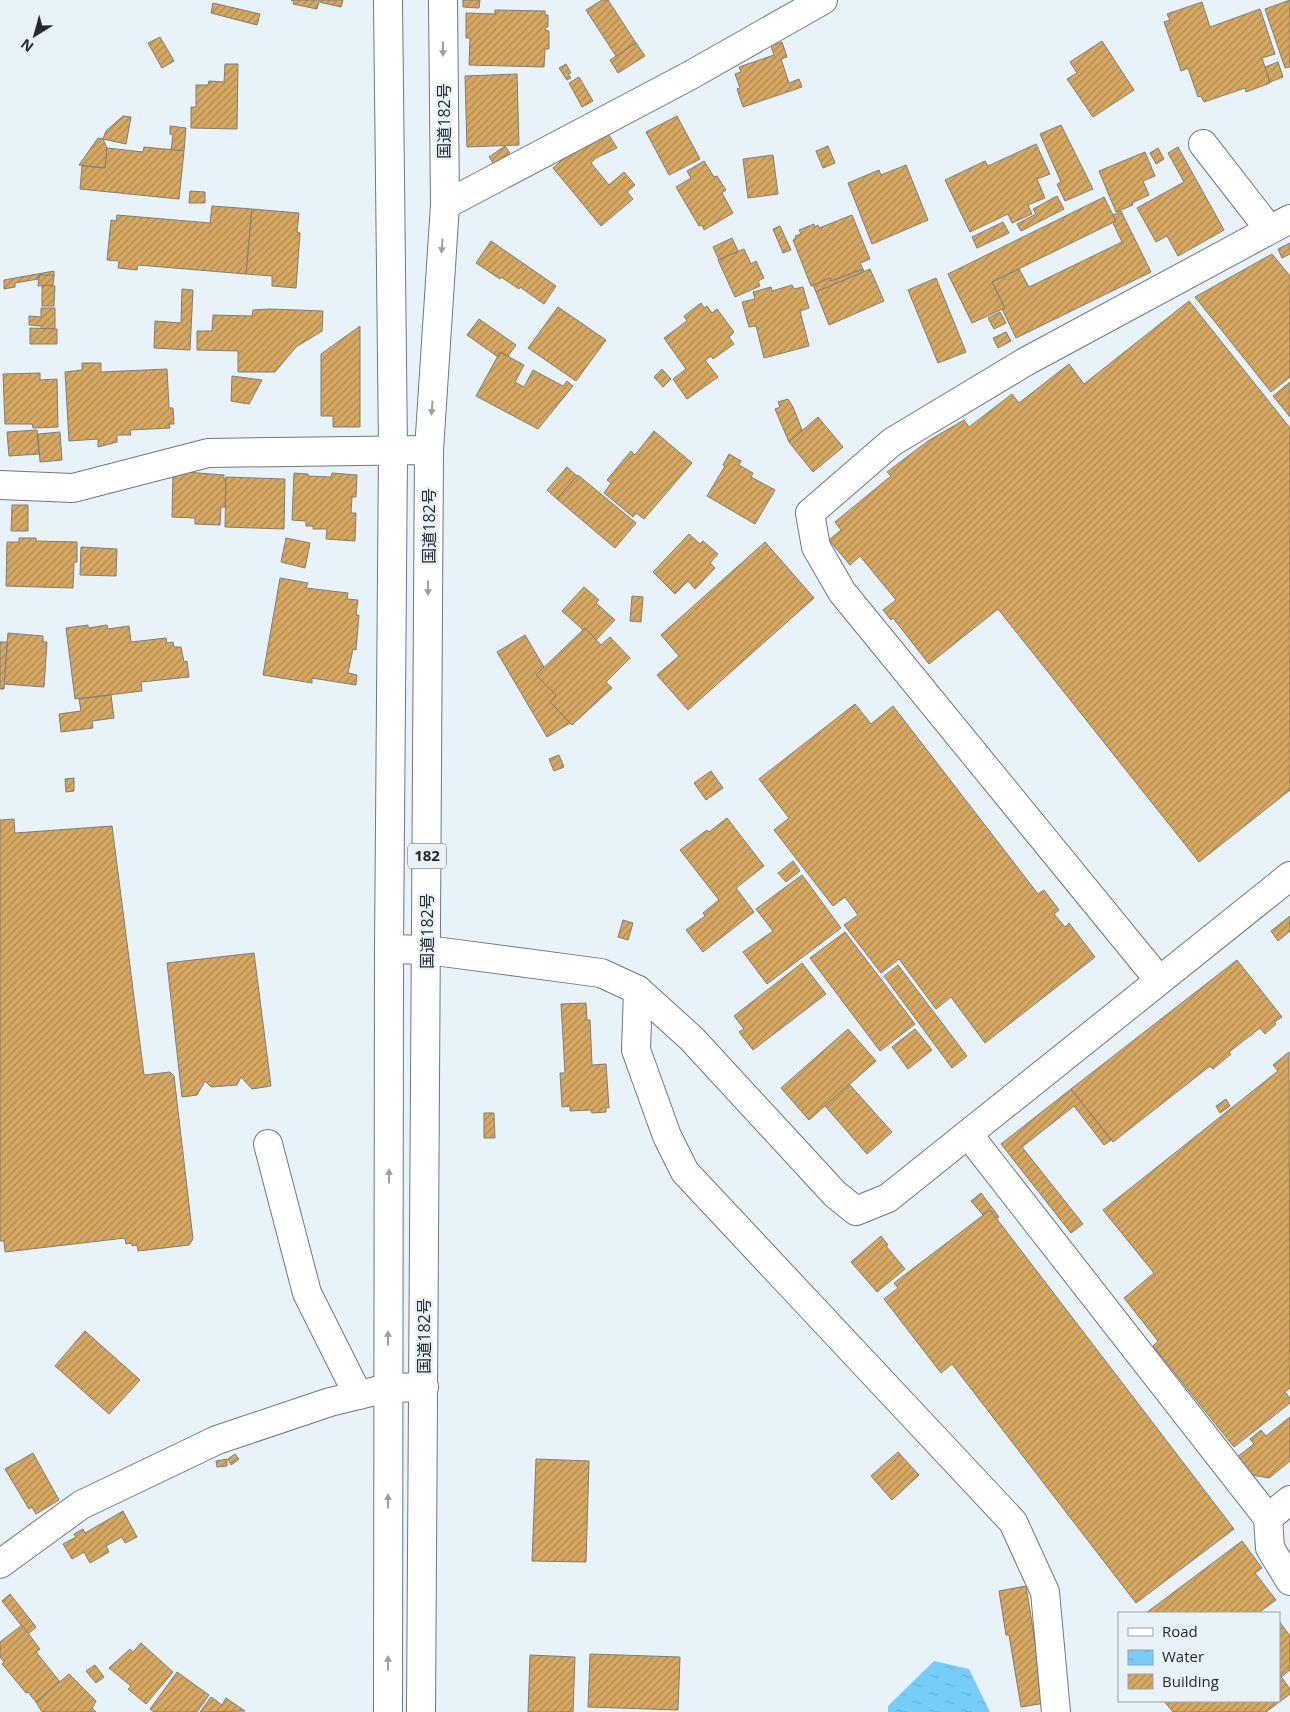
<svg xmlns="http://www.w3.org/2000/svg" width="1290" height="1712" font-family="'Open Sans','Noto Sans JP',sans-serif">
<defs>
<pattern id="water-ripples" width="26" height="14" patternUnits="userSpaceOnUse" patternTransform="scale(1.25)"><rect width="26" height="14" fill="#76cdf9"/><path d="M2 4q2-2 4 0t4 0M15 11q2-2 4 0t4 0" fill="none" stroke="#66b0d6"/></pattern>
<pattern id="building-hatch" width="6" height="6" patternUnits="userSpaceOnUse" patternTransform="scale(1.25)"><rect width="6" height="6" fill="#d6a861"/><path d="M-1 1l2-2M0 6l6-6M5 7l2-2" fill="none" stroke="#ad8950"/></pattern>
</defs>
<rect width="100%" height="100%" fill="#e8f2f9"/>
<polygon fill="url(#water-ripples)" points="934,1661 969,1669 990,1712 888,1712 888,1706"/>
<g fill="url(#building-hatch)" stroke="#837d75">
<polygon points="291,0 343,0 341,7 319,2 317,9 293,4 294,1"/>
<polygon points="463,0 480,0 479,8 463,7"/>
<polygon points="602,0 608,0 636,43 616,56 586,10"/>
<polygon points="1290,0 1290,67 1285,68 1265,9"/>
<polygon points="1202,2 1210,27 1260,9 1275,54 1262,58 1270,83 1246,92 1245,88 1204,102 1201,96 1198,97 1188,68 1181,71 1164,22 1170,20 1167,14"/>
<polygon points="213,3 260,14 257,25 211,13"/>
<polygon points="495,10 545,11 545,15 548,15 548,27 546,27 545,30 549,31 549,49 545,49 544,67 469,65 470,38 466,38 466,13 495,14"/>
<polygon points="160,37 174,61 162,68 148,43"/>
<polygon points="1102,41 1134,90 1093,117 1067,79 1077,73 1070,62"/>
<polygon points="782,42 787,57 781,59 789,83 799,79 802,87 743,107 737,89 740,88 735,74 741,72 739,67 774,55 771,46"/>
<polygon points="636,43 645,56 618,73 610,60"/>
<polygon points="1278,62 1283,77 1270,82 1265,67"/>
<polygon points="225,64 238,64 237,129 191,128 191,107 196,107 196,85 208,85 209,81 224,82"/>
<polygon points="566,64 571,73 568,74 571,78 567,80 559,68"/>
<polygon points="517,74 519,145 467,147 465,76"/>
<polygon points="579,77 593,101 582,107 569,83"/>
<polygon points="123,116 131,117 126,144 103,139 106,131"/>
<polygon points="677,116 700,159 669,175 646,132"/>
<polygon points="1061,125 1093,189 1065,201 1057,184 1061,182 1040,134"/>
<polygon points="170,126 186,128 184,151 171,150 173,135 170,134"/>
<polygon points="607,132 617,148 596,158 591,163 609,185 624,172 635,185 627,192 633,199 601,226 553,168 575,149 577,151 585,145"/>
<polygon points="98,138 103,139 107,148 105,168 79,165"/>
<polygon points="1036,144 1050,174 1037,179 1045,198 1028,205 1032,214 1012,223 1008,214 970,232 945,180 985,161 988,166"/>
<polygon points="505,146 510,153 494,164 489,157"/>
<polygon points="828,146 835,163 823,168 816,151"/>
<polygon points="144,147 184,151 179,199 80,189 82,166 105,168 107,148 143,152"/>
<polygon points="1178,147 1224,230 1178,256 1167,236 1156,242 1137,208 1184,182 1168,153"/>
<polygon points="1158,148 1164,159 1156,164 1150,153"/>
<polygon points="1145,152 1155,176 1143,181 1149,195 1132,203 1133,205 1116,212 1099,171"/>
<polygon points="773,155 778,194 748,198 743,159"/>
<polygon points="704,161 714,177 717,176 726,190 722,193 733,213 704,230 702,225 699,226 676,187 691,178 687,171"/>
<polygon points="906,165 928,220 872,244 848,183 879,170 881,175"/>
<polygon points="190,191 205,192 205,203 189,203"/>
<polygon points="1057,196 1064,209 1021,231 1017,224 1036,214 1033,209"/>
<polygon points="1104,197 1116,221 992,282 1005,308 972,323 948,274"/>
<polygon points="212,206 252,209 246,274 138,265 137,270 118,268 119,261 107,260 111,220 116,221 117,215 210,223"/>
<polygon points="252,209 299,213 297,232 300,233 296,288 272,286 272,276 246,274"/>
<polygon points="1121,211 1151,272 1016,338 1002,309 1005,308 992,282 1019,269 1029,287 1122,242 1113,223 1116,221 1113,215"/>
<polygon points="852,215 870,259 860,263 863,269 831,281 830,278 811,286 793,240 796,238 795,236 801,234 799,230 814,224 815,227 818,225 819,228"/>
<polygon points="1003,222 1009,233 977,248 972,237"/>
<polygon points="780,226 791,250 783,253 773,229"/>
<polygon points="732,238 738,251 719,260 713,247"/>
<polygon points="491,241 556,286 544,304 520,287 519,289 501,277 500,279 476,263"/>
<polygon points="1290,243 1290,254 1282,258 1278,249"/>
<polygon points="744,249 751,264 756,261 764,278 758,281 760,286 735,297 718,260"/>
<polygon points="1272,254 1290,276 1290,377 1271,392 1195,297"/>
<polygon points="863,269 864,272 816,292 813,285 830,278 831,281"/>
<polygon points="870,269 884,301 829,325 816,292"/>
<polygon points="54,271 54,276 39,275 38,279 15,283 15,287 4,289 4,280"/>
<polygon points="39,275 54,275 53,285 38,286"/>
<polygon points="936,278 966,352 938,363 908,290"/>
<polygon points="42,285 55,286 54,306 42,306"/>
<polygon points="792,285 794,289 803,287 809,308 800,311 809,346 764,358 756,326 749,327 742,302 755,299 753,292 771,287 772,291"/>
<polygon points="182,289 193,290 190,350 154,348 155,321 181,323"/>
<polygon points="1189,301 1290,428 1290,790 1199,862 998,609 929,664 893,618 891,620 883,610 896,600 860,556 850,565 829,540 841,530 835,522 891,476 887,472 928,441 964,420 969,427 1012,394 1019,403 1069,364 1084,384"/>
<polygon points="701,303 704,308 707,306 712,313 717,309 734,332 729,337 734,344 713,359 711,356 705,360 718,377 687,399 673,379 686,369 664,338 687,321 684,316"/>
<polygon points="558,307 606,340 576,381 528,348"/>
<polygon points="41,308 55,308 55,329 41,329 41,326 29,325 29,316 41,317"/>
<polygon points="270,309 323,311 322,331 296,347 275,372 238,372 238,351 197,350 197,331 212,331 213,315 252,316 253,310"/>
<polygon points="1000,312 1006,323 994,329 988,318"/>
<polygon points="479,319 516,345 508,356 500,352 498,357 467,335"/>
<polygon points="360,326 360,427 333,427 333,416 321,416 321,354"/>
<polygon points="30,328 57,329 57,344 30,344"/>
<polygon points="1006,332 1011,341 998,348 993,338"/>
<polygon points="500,352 524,365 515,382 524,387 533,370 563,386 567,381 573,386 538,429 476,396"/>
<polygon points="82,363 101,363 101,372 167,369 169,408 173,408 174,424 169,424 170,428 130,430 131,435 117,435 117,442 98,447 98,439 69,441 65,372 82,370"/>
<polygon points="662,369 671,379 663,387 654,377"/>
<polygon points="40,373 40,380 57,379 58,427 33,428 32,424 5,424 3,374"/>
<polygon points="232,376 262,380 249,404 231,401"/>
<polygon points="1290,382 1290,417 1273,396"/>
<polygon points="788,399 793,407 802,430 789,442 775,409 780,407 778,402"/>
<polygon points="818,417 843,447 813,472 789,442"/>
<polygon points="37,430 39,454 9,456 7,432"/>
<polygon points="654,431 692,463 644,519 636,513 633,517 604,493 611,483 607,480 631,451 635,455"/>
<polygon points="60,432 62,460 40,462 38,434"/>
<polygon points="729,454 741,461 739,465 753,473 751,477 775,490 755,524 707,496 725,466 723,465"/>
<polygon points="567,467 577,476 557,499 547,490"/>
<polygon points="173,471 224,475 224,479 226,479 225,507 221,507 220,525 195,524 195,518 172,517"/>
<polygon points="294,473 308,474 308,476 331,477 332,473 357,475 356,497 352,497 351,513 356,513 355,541 326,539 327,529 313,529 313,526 306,526 306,521 292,520"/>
<polygon points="578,475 636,523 615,548 557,499"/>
<polygon points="226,477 285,479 284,529 225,527"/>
<polygon points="12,505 28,505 28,531 11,531"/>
<polygon points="689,534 700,544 703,541 718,554 710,563 715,568 695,589 688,581 675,594 653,572"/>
<polygon points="19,538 36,538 36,541 77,542 77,562 74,562 73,588 6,586 7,542 19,542"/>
<polygon points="286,538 310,543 305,568 281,562"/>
<polygon points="765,542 814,598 688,710 657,675 679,656 661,635"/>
<polygon points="81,547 117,549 116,576 80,575"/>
<polygon points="280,578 308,583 306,588 348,593 347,599 358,600 356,615 359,615 356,650 353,649 348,673 357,675 356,685 312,678 312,683 263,675"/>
<polygon points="584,587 599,600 596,603 615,620 596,640 585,628 583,630 562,611"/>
<polygon points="632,596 643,597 641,622 630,621"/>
<polygon points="88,625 88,628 107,625 108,629 129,626 131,642 166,638 167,643 173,642 174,647 181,647 184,662 187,661 189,677 141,682 142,691 75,699 66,628"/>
<polygon points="585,628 601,645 610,637 630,658 606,682 612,688 572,725 550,702 556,695 536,675"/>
<polygon points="8,633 43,636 43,642 47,642 44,687 4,684"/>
<polygon points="525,635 544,667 536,675 556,695 550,702 570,723 547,737 497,652"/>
<polygon points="0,642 7,642 4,689 0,689"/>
<polygon points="111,695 114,718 92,721 93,728 61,732 59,714 81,711 79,699"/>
<polygon points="855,704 871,724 893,706 1038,894 1044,890 1059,910 1054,914 1065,927 1069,923 1095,957 985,1043 951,997 936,1009 899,959 881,973 844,925 858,915 845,897 833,906 774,830 789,818 759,779"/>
<polygon points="559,755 564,767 554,771 549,759"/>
<polygon points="711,771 723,788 706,800 694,783"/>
<polygon points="74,778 74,791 66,792 65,779"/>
<polygon points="727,818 764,866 736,888 754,912 703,952 686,930 705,916 703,913 719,900 680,850 707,830 709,832"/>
<polygon points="14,819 15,833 112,826 144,1075 170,1072 174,1076 193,1239 189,1245 138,1251 137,1245 132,1246 132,1243 126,1244 125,1238 5,1252 4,1241 0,1241 0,820"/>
<polygon points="793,861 800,871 786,882 778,873"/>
<polygon points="802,875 841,928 767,984 743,952 773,931 756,909"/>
<polygon points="1290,916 1290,931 1278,941 1271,931"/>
<polygon points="623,920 633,923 628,940 618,937"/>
<polygon points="845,932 915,1024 880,1051 810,958"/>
<polygon points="254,953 271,1086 252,1089 241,1077 237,1085 211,1087 205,1081 197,1095 182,1097 167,963"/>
<polygon points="1237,960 1282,1017 1274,1022 1276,1024 1265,1034 1260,1028 1229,1052 1231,1054 1213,1069 1210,1066 1113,1142 1071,1089"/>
<polygon points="802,963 826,994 753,1050 739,1032 744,1029 734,1016"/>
<polygon points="898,965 967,1056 952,1068 884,976"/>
<polygon points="586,1003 587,1020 590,1020 592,1065 606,1064 609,1108 606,1107 606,1112 592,1113 591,1110 570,1111 570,1106 562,1107 560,1073 565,1073 561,1004"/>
<polygon points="848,1029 876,1061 809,1120 781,1088"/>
<polygon points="915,1029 932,1050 908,1069 892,1047"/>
<polygon points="1289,1052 1290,1388 1285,1392 1290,1398 1290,1403 1234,1447 1153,1346 1158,1341 1124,1298 1154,1273 1103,1210 1278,1071 1273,1065"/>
<polygon points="849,1084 892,1132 867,1154 825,1106"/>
<polygon points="1071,1089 1111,1140 1104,1145 1074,1106 1022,1147 1083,1224 1071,1233 1001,1144"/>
<polygon points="1226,1099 1230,1106 1220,1113 1216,1106"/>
<polygon points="484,1113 494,1113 495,1138 484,1138"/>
<polygon points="981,1193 999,1217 996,1219 990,1210 983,1215 971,1201"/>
<polygon points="990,1210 1234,1529 1136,1603 952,1364 941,1373 884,1299 898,1288 894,1283"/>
<polygon points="881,1236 888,1245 886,1246 905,1269 877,1292 851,1262"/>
<polygon points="85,1331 140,1380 109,1414 55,1366"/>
<polygon points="1290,1417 1290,1461 1269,1478 1252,1475 1237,1457 1254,1444 1250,1439 1261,1430 1266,1436"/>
<polygon points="898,1452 919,1475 892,1500 871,1476"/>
<polygon points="33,1453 59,1500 36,1514 32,1507 29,1509 5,1469"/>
<polygon points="235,1454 239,1459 231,1465 228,1459"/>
<polygon points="227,1459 227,1466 217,1467 216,1461"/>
<polygon points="536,1459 589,1461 586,1562 532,1561"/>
<polygon points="123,1511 137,1537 125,1543 122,1537 106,1546 109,1552 90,1563 84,1552 72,1559 63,1544 76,1537 74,1534 83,1529 85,1533"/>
<polygon points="1242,1541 1262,1568 1255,1573 1276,1600 1258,1613 1146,1613"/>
<polygon points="1026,1586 1045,1703 1021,1707 1009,1635 1006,1635 999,1591"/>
<polygon points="10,1594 36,1627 28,1634 2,1601"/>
<polygon points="1279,1621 1290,1636 1290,1670 1281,1677 1279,1674"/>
<polygon points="22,1625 40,1649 36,1652 60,1682 36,1702 28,1692 26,1693 2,1664 4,1662 0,1657 0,1642"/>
<polygon points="141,1643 173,1672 146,1704 128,1689 131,1686 109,1668 130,1649 133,1652"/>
<polygon points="590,1654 680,1657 678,1710 588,1707"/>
<polygon points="530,1655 575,1657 573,1712 528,1712"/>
<polygon points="95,1665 104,1677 96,1683 86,1671"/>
<polygon points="177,1672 209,1695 197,1712 154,1712 150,1709"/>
<polygon points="69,1674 96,1701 92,1708 96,1712 42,1712 36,1702"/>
<polygon points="1279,1674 1290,1689 1290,1694 1266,1712 1173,1712 1164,1701 1279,1701"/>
<polygon points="211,1697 222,1705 226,1698 245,1711 200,1712"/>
</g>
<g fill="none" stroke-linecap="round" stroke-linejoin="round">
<defs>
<g id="minor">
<polyline points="1203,144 1269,229"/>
<polyline points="445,205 689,76 823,0"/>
<polyline points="0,485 73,488 208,453 429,450"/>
<polyline points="389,949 427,950 601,973 638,990 692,1039 835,1194 856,1211 888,1198 1290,876"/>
<polyline points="1159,980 842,592 816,547 810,513 892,442 1025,362 1290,219"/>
<polyline points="638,990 636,1050 667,1136 685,1172 1013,1522 1045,1592 1056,1712"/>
<polyline points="968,1134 1268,1518 1270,1548 1290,1581"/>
<polyline points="268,1144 307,1293 358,1395"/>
<polyline points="1268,1518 1290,1500"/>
<polyline points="0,1564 81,1505 217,1440 330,1402 388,1388 424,1387"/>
</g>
<g id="highway">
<polyline points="388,1712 389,949 393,450 388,0"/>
<polyline points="421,1712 429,450 445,205 443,0"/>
</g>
</defs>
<use href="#minor" stroke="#6f787e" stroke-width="30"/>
<use href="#highway" stroke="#6f787e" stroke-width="30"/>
<use href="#minor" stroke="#fff" stroke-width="28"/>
<use href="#highway" stroke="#fff" stroke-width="28"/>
</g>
<defs><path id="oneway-solid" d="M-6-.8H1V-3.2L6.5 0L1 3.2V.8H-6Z" transform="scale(1.25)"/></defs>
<g fill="#9d9fa0">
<use href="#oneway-solid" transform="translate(443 49) rotate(90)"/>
<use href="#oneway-solid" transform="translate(442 246) rotate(94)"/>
<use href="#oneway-solid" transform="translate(432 408) rotate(94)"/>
<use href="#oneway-solid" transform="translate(428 588) rotate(90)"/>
<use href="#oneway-solid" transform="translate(389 1176) rotate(-90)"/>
<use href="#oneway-solid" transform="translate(388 1338) rotate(-90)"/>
<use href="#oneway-solid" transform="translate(388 1501) rotate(-90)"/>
<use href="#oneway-solid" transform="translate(388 1663) rotate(-90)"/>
</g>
<g text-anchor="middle" stroke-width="5" stroke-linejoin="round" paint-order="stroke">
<rect fill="#e8f2f9" stroke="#606569" stroke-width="1" x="408" y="843.5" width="38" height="25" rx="4"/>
<g font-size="15" font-weight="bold" fill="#25292b">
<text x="427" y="861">182</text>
</g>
<g font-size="16" fill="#25292b" stroke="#e8f2f9">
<text transform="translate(444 121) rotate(-90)" y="6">国道182号</text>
<text transform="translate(429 526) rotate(-90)" y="6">国道182号</text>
<text transform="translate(427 931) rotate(-90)" y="6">国道182号</text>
<text transform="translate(424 1336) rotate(-90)" y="6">国道182号</text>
</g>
</g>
<rect x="1118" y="1612" width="162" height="90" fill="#e8f2f9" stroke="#9aa2a7"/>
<rect x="1128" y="1628" width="25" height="8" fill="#ffffff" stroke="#9aa2a7"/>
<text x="1162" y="1637" font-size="15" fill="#25292b">Road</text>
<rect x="1128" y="1650" width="25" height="15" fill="url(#water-ripples)" stroke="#9aa2a7"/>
<text x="1162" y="1662" font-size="15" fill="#25292b">Water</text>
<rect x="1128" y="1674" width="25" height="15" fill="url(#building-hatch)" stroke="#9aa2a7"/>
<text x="1162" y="1687" font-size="15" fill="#25292b">Building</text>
<g transform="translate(35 35) rotate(217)" stroke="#e8f2f9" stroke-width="4" paint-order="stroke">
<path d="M0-4L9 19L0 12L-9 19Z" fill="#25292b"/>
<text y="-8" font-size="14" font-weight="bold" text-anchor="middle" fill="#25292b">N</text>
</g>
</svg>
